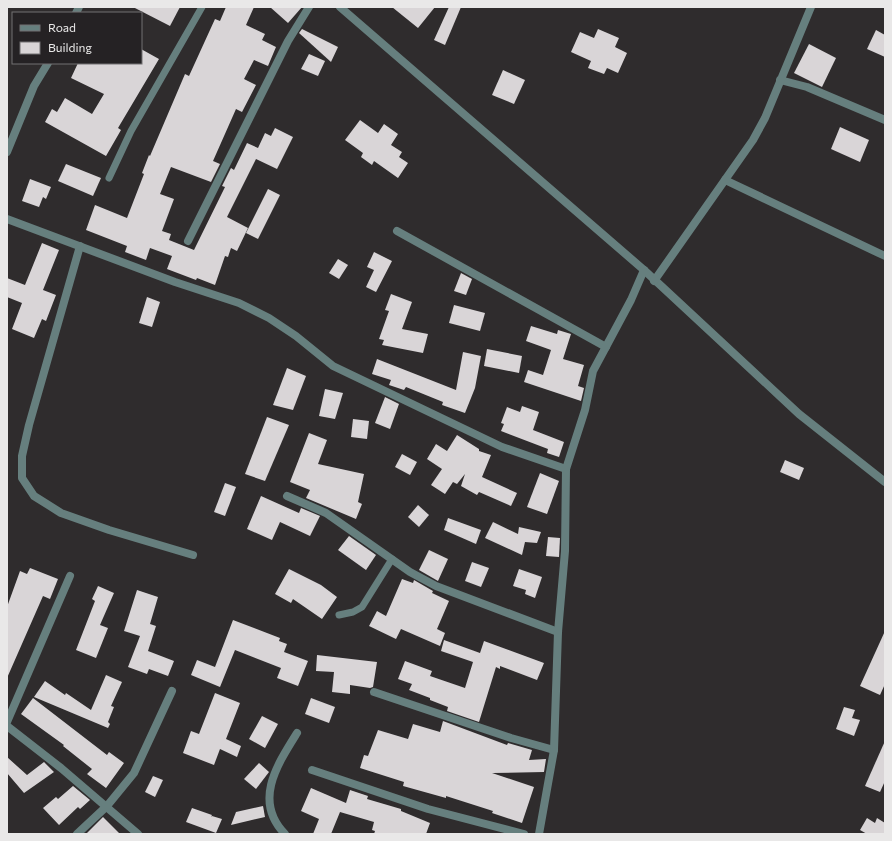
<svg xmlns="http://www.w3.org/2000/svg" width="892" height="841" font-family="Commissioner,sans-serif">
<rect width="100%" height="100%" fill="#2f2c2d"/>
<g fill="#d9d5d7">
<polygon points="133,7 180,7 170,26"/>
<polygon points="226,7 254,7 246,25 265,34 262,40 276,47 268,66 254,60 244,79 256,85 242,112 236,109 213,161 220,164 211,182 171,167 160,194 174,199 162,231 171,234 169,240 194,250 225,187 222,186 231,168 234,170 247,143 258,148 265,133 271,136 275,128 293,137 277,169 256,159 227,217 248,228 237,251 231,248 228,257 225,256 215,285 197,278 196,280 167,269 172,256 150,248 146,260 125,252 127,246 86,230 95,205 127,218 144,174 142,173 149,155 150,156 185,74 189,76 215,19 220,21"/>
<polygon points="270,7 302,7 288,23"/>
<polygon points="392,7 435,7 418,28"/>
<polygon points="449,7 461,7 445,45 434,40"/>
<polygon points="302,29 338,47 331,62 299,33"/>
<polygon points="598,29 619,38 615,47 627,53 618,73 607,68 604,74 588,68 591,61 571,52 580,32 594,38"/>
<polygon points="876,30 885,35 885,57 867,49"/>
<polygon points="809,44 836,58 822,87 794,73"/>
<polygon points="141,49 159,59 118,128 121,130 106,156 45,122 52,109 57,112 65,98 92,114 104,94 71,78 78,63 141,63"/>
<polygon points="309,54 325,61 318,76 301,69"/>
<polygon points="503,70 525,80 514,104 492,95"/>
<polygon points="360,120 378,133 384,124 398,134 391,145 402,152 399,157 408,163 398,178 374,161 372,165 361,157 363,153 345,140"/>
<polygon points="840,127 869,140 860,162 831,149"/>
<polygon points="66,164 101,178 93,196 58,181"/>
<polygon points="30,179 51,187 46,199 43,197 39,207 22,201"/>
<polygon points="268,189 280,195 258,239 246,233"/>
<polygon points="42,243 59,250 43,290 56,295 46,321 42,319 34,338 12,329 22,303 7,297 7,278 25,285"/>
<polygon points="374,252 392,261 376,292 366,287 374,270 367,267"/>
<polygon points="338,259 348,265 339,279 329,273"/>
<polygon points="461,273 472,279 466,295 454,291"/>
<polygon points="391,294 412,302 402,329 428,334 423,353 382,345 384,340 379,339 389,311 385,310"/>
<polygon points="147,297 160,302 152,327 139,323"/>
<polygon points="454,305 485,313 480,331 449,323"/>
<polygon points="531,326 557,334 558,330 571,334 563,359 584,365 578,386 584,388 581,401 524,382 528,370 543,375 551,350 526,341"/>
<polygon points="487,349 522,356 519,373 484,366"/>
<polygon points="463,352 481,356 475,388 465,413 442,405 443,402 406,387 404,390 389,385 391,380 372,374 377,359 456,390"/>
<polygon points="287,368 306,376 293,410 273,405"/>
<polygon points="325,389 343,393 335,419 319,416"/>
<polygon points="385,397 399,404 390,429 375,423"/>
<polygon points="522,406 539,412 533,430 564,442 559,457 547,453 548,449 501,431 504,424 501,423 507,407 520,412"/>
<polygon points="267,417 289,425 265,481 245,474"/>
<polygon points="353,419 369,421 367,439 351,437"/>
<polygon points="309,433 327,440 318,464 364,474 358,502 362,504 356,519 306,498 310,490 290,482"/>
<polygon points="457,435 479,449 479,451 491,455 482,477 517,493 511,506 479,492 477,495 461,486 465,474 457,484 453,482 445,494 431,485 442,469 427,459 436,444 447,451"/>
<polygon points="402,454 417,462 410,475 395,467"/>
<polygon points="785,460 804,468 799,480 780,472"/>
<polygon points="540,473 559,481 547,514 527,507"/>
<polygon points="225,483 236,487 225,516 214,512"/>
<polygon points="261,496 299,513 301,508 320,516 310,536 280,522 272,540 247,529"/>
<polygon points="418,505 429,515 419,527 408,517"/>
<polygon points="448,518 481,530 476,544 444,530"/>
<polygon points="493,522 518,534 519,527 541,532 537,543 525,542 522,555 485,538"/>
<polygon points="349,536 376,555 366,570 338,550"/>
<polygon points="548,537 560,538 559,557 546,556"/>
<polygon points="429,550 448,559 438,581 419,570"/>
<polygon points="472,562 489,568 481,587 465,581"/>
<polygon points="30,568 58,579 50,599 43,596 7,678 7,607 20,571 27,574"/>
<polygon points="289,569 321,585 337,597 322,619 293,599 291,603 275,594"/>
<polygon points="519,569 542,577 535,598 525,594 526,590 513,586"/>
<polygon points="402,579 413,583 414,580 433,591 432,593 449,601 437,629 445,633 440,646 401,629 396,639 369,626 377,611 386,616"/>
<polygon points="98,586 114,593 100,625 108,628 96,658 76,650 95,601 92,599"/>
<polygon points="137,590 158,597 150,624 156,626 148,651 174,661 168,676 149,669 147,674 128,667 140,636 124,631"/>
<polygon points="233,620 280,638 279,641 287,644 284,652 308,661 298,686 277,678 281,668 235,650 220,687 191,675 197,660 215,667"/>
<polygon points="885,631 885,684 880,695 860,686"/>
<polygon points="444,640 480,653 484,641 544,663 537,680 500,666 500,669 496,667 479,722 447,711 448,707 430,700 430,698 409,690 412,684 398,679 405,661 432,671 430,676 465,688 473,662 441,651"/>
<polygon points="317,655 377,662 373,687 370,688 350,685 350,694 332,692 334,672 316,671"/>
<polygon points="106,675 122,682 111,706 114,707 108,722 110,724 108,728 34,697 45,681 65,695 66,693 91,710"/>
<polygon points="215,693 240,703 226,739 241,746 237,757 220,749 214,765 183,753 191,731 199,734"/>
<polygon points="33,698 107,755 109,752 124,763 106,788 87,774 92,769 63,746 64,745 21,714"/>
<polygon points="311,698 335,707 329,723 305,714"/>
<polygon points="844,707 855,710 852,718 860,720 854,736 836,729"/>
<polygon points="262,716 278,724 265,748 249,739"/>
<polygon points="443,721 507,745 508,743 532,750 529,760 546,759 544,772 492,773 534,787 522,823 492,813 493,811 446,796 446,798 403,786 404,782 360,768 364,755 368,756 378,730 408,739 413,724 440,732"/>
<polygon points="885,741 885,781 880,792 865,786"/>
<polygon points="7,757 27,775 44,762 54,772 24,793 7,773"/>
<polygon points="259,763 269,772 256,789 244,779"/>
<polygon points="153,776 163,780 155,797 145,792"/>
<polygon points="73,786 90,800 80,809 78,807 59,825 43,808 56,797 58,799"/>
<polygon points="311,788 346,803 350,790 368,796 367,799 401,809 401,811 430,823 426,834 374,834 375,831 372,830 374,822 340,812 331,834 313,834 319,819 301,811"/>
<polygon points="263,806 265,817 231,825 236,812"/>
<polygon points="192,808 212,815 211,817 212,816 222,819 216,833 186,822"/>
<polygon points="103,817 120,834 86,834"/>
<polygon points="867,818 875,823 877,818 885,823 885,834 867,834 860,830"/>
</g>
<g fill="none" stroke-linecap="round" stroke-linejoin="round">
<g stroke="#667f7e" stroke-width="7">
<polyline points="109,178 131,131 202,7"/>
<polyline points="339,615 353,612 362,607 392,559"/>
</g>
<g stroke="#667f7e" stroke-width="8">
<polyline points="340,7 644,270 799,414 885,482"/>
<polyline points="76,13 79,7"/>
<polyline points="780,80 807,87 885,120"/>
<polyline points="7,152 34,86 48,63"/>
<polyline points="725,180 885,256"/>
<polyline points="7,219 175,282 239,303 269,318 296,336 333,366 502,447 566,469"/>
<polyline points="397,231 606,347"/>
<polyline points="188,241 288,41 309,7"/>
<polyline points="80,246 29,425 22,456 22,478 34,496 61,513 109,530 193,555"/>
<polyline points="654,281 753,140 765,118 811,7"/>
<polyline points="287,496 326,513 410,572 436,586 558,632"/>
<polyline points="374,692 511,738 554,750"/>
<polyline points="7,722 70,576"/>
<polyline points="7,726 61,768 138,834"/>
<polyline points="312,770 428,809 524,834"/>
<polyline points="77,834 107,806 134,773 172,691"/>
<path d="M 285,834 C 253,801 277,765 297,733"/>
<polyline points="539,834 554,750 558,632 565,551 566,469 585,410 593,371 631,300 644,270"/>
</g>
</g>
<rect width="892" height="841" fill="none" stroke="#e9e8e8" stroke-width="16"/>
<rect x="12" y="12" width="130" height="52" fill="#252224" stroke="#737172"/>
<rect x="20" y="25" width="20" height="6" fill="#667f7e" stroke="#737172"/>
<text x="48" y="32" font-size="12" fill="#e9e8e8">Road</text>
<rect x="20" y="42" width="20" height="12" fill="#d9d5d7" stroke="#737172"/>
<text x="48" y="52" font-size="12" fill="#e9e8e8">Building</text>
</svg>
